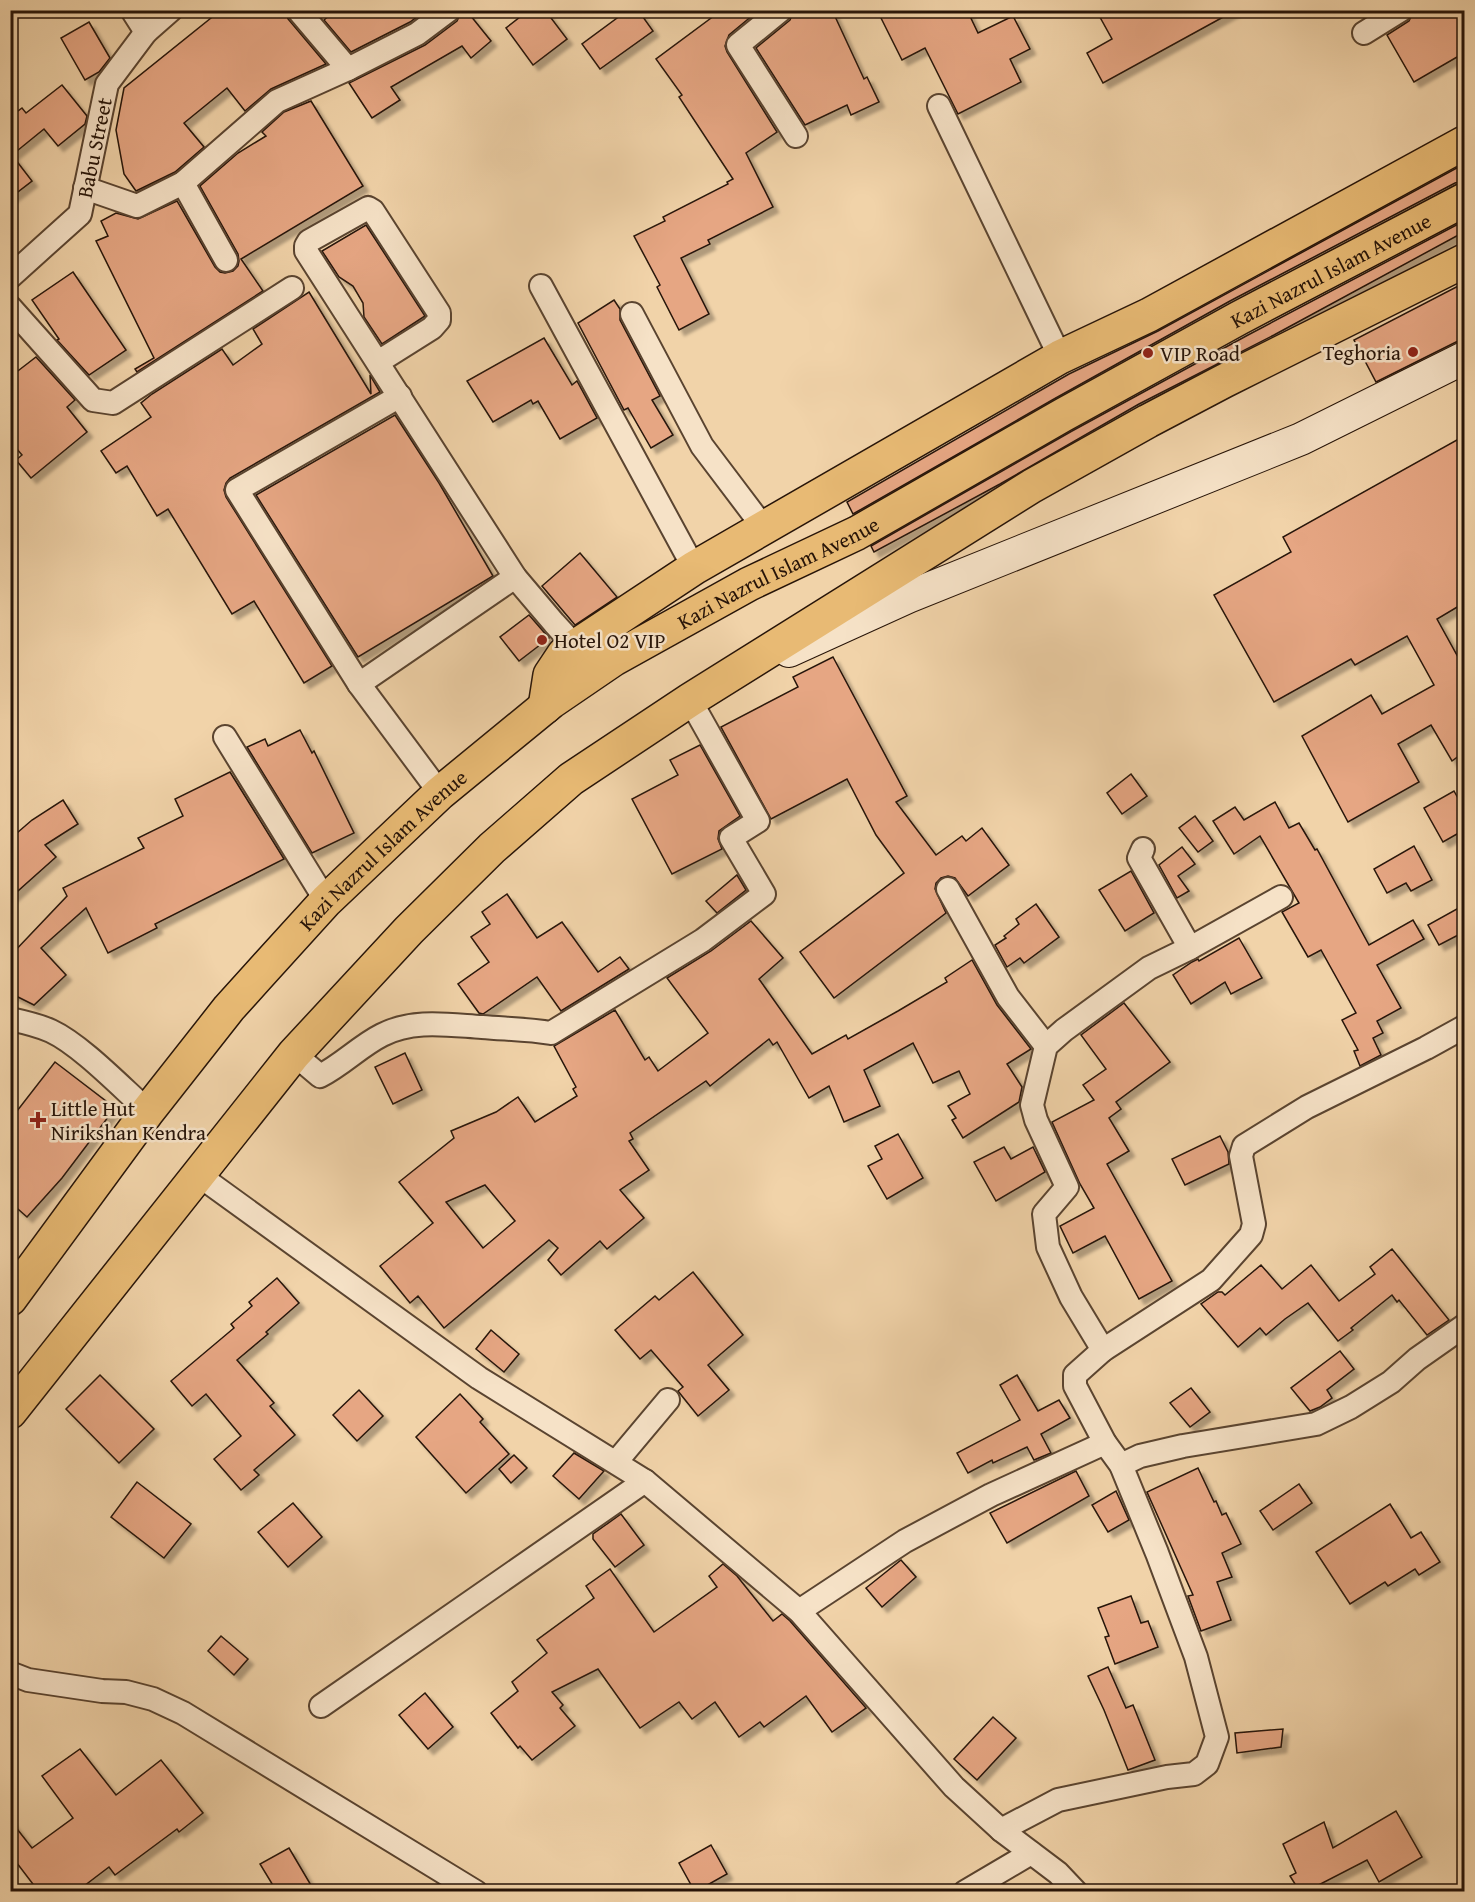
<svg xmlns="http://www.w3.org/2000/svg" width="1475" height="1902" viewBox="0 0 1475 1902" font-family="'Gentium Book Plus',serif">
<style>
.building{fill:#e6a683;stroke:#271408;stroke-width:1.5;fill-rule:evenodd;filter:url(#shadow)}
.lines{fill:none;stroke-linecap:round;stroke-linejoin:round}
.street-casing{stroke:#5a4430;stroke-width:26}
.secondary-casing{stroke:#271408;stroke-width:34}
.primary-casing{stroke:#271408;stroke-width:36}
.street{stroke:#f6e2c7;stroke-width:22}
.secondary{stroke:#f6e2c7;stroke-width:32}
.primary{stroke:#e8ba74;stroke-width:33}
.poi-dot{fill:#8f2418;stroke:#f6e2c7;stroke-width:2}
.labels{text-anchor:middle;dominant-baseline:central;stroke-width:5;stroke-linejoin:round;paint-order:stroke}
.street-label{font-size:21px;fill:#271408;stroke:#f6e2c7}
.poi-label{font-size:21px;fill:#271408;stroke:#f6e2c7;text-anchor:start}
</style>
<defs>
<filter id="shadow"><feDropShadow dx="5.5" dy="5.5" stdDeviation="1.5" flood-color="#0004"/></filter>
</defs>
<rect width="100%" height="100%" fill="#f1d3a9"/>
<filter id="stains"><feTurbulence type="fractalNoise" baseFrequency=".00333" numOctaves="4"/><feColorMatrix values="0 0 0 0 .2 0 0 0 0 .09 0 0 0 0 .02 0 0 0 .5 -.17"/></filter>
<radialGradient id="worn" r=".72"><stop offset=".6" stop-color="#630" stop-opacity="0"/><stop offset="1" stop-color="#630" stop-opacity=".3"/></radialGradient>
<g class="building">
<path d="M 221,10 L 285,10 L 288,19 L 326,64 L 271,89 L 245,111 L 227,88 L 184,123 L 204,147 L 175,172 L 136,191 L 124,174 L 116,130 L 124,88 Z"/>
<path d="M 336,10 L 426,10 L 410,22 L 351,52 L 324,20 Z"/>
<path d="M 462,10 L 466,10 L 491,41 L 471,58 L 462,46 L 391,87 L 400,100 L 372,118 L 349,83 L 425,45 L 457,21 Z"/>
<path d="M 529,10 L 545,10 L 567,39 L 533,65 L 506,28 Z"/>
<path d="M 628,10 L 638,10 L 653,31 L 600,69 L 582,44 Z"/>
<path d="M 722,10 L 759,10 L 729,35 L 725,46 L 727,52 L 777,132 L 746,153 L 773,207 L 708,240 L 710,244 L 681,258 L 709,314 L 679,330 L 657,287 L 660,285 L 634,236 L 665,221 L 663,217 L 728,184 L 727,182 L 733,179 L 679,97 L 682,95 L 656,59 Z"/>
<path d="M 794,10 L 832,10 L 864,79 L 867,77 L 879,102 L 851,115 L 847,105 L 805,125 L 756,48 L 790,20 Z"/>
<path d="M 877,10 L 967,10 L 978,33 L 1013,16 L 1030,49 L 1010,59 L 1021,82 L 958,114 L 925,48 L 902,60 Z"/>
<path d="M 1096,10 L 1236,10 L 1103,83 L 1087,53 L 1112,39 Z"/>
<path d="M 1414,10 L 1464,10 L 1464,53 L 1414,82 L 1387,35 L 1409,21 Z"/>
<path d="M 89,22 L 110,58 L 99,72 L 85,80 L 61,38 Z"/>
<path d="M 62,85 L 87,116 L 85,124 L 58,146 L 44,129 L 12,155 L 32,181 L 10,198 L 10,117 L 22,108 L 26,113 Z"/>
<path d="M 311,101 L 363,186 L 241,259 L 263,291 L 137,372 L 135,369 L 154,358 L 96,241 L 108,236 L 101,221 L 116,213 L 138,219 L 177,201 L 215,267 L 220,272 L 225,273 L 233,271 L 238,266 L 239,261 L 238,254 L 200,186 L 238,153 L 266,136 L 262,132 L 284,112 Z"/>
<path d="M 1464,164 L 1464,181 L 1455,183 L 1230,301 L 1054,399 L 853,514 L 847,502 L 1069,374 L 1158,331 Z"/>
<path d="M 1464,221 L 1464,232 L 1274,335 L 1139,404 L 1000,484 L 874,552 L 871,546 L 1072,431 L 1248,335 Z"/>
<path d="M 366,225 L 425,316 L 382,344 L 364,317 L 363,303 L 353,286 L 339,277 L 322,251 Z"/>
<path d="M 73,272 L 126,350 L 89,375 L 57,340 L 59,339 L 32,300 Z"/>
<path d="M 1464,283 L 1464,340 L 1456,342 L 1376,382 L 1354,340 Z"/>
<path d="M 309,292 L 371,394 L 370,375 L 380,392 L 230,478 L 226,483 L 224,490 L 226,497 L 332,666 L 304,683 L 254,601 L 232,614 L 168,509 L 157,516 L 127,466 L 116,473 L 101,451 L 151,417 L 141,403 L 152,394 L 222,349 L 233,365 L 262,344 L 253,329 Z"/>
<path d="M 614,300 L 620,309 L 620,320 L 660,396 L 652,400 L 673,435 L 651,448 L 628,408 L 624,410 L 578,323 Z"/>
<path d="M 544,338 L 572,385 L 577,381 L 597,418 L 560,439 L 538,401 L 533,404 L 531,400 L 493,422 L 467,381 Z"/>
<path d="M 36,357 L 75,400 L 67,407 L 87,432 L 31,478 L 16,460 L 22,455 L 10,441 L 10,377 Z"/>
<path d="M 395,415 L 439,483 L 493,576 L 358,657 L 256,495 Z"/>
<path d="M 1464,436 L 1464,603 L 1437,619 L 1464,668 L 1464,752 L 1452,761 L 1431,725 L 1398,744 L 1419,782 L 1348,822 L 1302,736 L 1371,695 L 1382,714 L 1434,685 L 1407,636 L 1355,665 L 1351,659 L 1274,702 L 1214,595 L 1291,552 L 1283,537 Z"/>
<path d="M 580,553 L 617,597 L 575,625 L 542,586 Z"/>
<path d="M 529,615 L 549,638 L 519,661 L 500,637 Z"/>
<path d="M 833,657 L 907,796 L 896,802 L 936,855 L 962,836 L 966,841 L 982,828 L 1009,865 L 968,896 L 955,878 L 948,876 L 941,878 L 936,883 L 935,889 L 946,913 L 834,998 L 800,952 L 904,873 L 876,835 L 847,779 L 771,819 L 721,727 L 798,687 L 793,677 Z"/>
<path d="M 300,730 L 312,753 L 314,751 L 354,833 L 312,853 L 247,747 L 265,739 L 268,746 Z"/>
<path d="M 700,745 L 740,816 L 719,831 L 718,839 L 722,849 L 672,874 L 632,799 L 678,775 L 670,760 Z"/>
<path d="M 230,772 L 284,859 L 155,924 L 157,928 L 108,953 L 86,908 L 41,948 L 66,975 L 34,1005 L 10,993 L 10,956 L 67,896 L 63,888 L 144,848 L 138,838 L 183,816 L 175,799 Z"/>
<path d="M 1131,774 L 1147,796 L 1122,814 L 1107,793 Z"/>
<path d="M 1454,791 L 1464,809 L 1464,830 L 1443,842 L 1424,808 Z"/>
<path d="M 63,800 L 78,824 L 45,845 L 56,857 L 10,898 L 10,839 L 32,820 Z"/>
<path d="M 1275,802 L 1289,828 L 1299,823 L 1315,850 L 1317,849 L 1369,945 L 1413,920 L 1424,939 L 1377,965 L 1401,1008 L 1377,1021 L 1383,1033 L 1373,1038 L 1381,1055 L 1360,1066 L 1354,1051 L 1358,1050 L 1342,1020 L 1356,1013 L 1321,950 L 1308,957 L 1282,912 L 1299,903 L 1260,836 L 1234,854 L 1213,821 L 1235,807 L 1244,820 Z"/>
<path d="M 1195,816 L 1213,841 L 1198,852 L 1179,828 Z"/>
<path d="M 1414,846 L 1432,880 L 1411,891 L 1406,883 L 1387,893 L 1374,869 Z"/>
<path d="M 1182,847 L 1195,864 L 1178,876 L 1189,891 L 1177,898 L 1159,865 Z"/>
<path d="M 1131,871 L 1154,913 L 1125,931 L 1099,890 Z"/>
<path d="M 737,875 L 746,890 L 717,913 L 706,901 Z"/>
<path d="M 507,894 L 537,938 L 562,922 L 598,972 L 620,957 L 629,969 L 561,1011 L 537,977 L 483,1014 L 479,1013 L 458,984 L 489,962 L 471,937 L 490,924 L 482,912 Z"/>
<path d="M 1036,904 L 1059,937 L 1024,963 L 1020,958 L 1007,967 L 995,945 L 1006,938 L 1004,936 L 1019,924 L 1016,919 Z"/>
<path d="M 1464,905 L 1464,932 L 1439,945 L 1428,925 Z"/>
<path d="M 751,921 L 783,958 L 759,979 L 812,1054 L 846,1035 L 848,1039 L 898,1011 L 947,982 L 945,978 L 972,960 L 997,1005 L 1031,1049 L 1007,1064 L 1022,1087 L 1019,1102 L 963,1138 L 952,1120 L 956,1118 L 948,1106 L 970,1094 L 959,1071 L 933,1083 L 913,1043 L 864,1070 L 880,1106 L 844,1122 L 829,1086 L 809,1098 L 777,1042 L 773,1045 L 769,1039 L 710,1086 L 706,1081 L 630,1133 L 633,1139 L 629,1141 L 649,1170 L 620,1190 L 644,1218 L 607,1249 L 600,1241 L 561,1275 L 548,1260 L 558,1248 L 549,1240 L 444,1328 L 418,1296 L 410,1303 L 380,1266 L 433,1223 L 399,1182 L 454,1138 L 451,1131 L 496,1112 L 518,1097 L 535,1122 L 577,1096 L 573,1089 L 576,1087 L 554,1046 L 615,1010 L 645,1060 L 649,1057 L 658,1071 L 708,1033 L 667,978 L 711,951 ZM 485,1185 L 515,1221 L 483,1248 L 446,1202 Z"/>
<path d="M 1239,938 L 1262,978 L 1231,994 L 1225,982 L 1191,1004 L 1173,975 L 1192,962 L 1198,959 L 1199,961 Z"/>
<path d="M 1124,1003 L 1170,1062 L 1116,1102 L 1121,1109 L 1109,1118 L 1129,1151 L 1107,1164 L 1172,1281 L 1139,1299 L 1105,1236 L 1073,1253 L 1060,1226 L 1094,1208 L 1080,1184 L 1052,1122 L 1094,1100 L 1083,1085 L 1106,1069 L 1081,1035 Z"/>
<path d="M 405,1053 L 422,1090 L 393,1104 L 375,1067 Z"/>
<path d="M 55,1062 L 115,1108 L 62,1178 L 27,1217 L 10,1202 L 10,1120 Z"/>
<path d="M 898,1134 L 923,1178 L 887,1199 L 868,1166 L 882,1159 L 875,1146 Z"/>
<path d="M 1220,1136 L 1228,1152 L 1229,1164 L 1185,1185 L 1172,1159 Z"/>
<path d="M 1004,1147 L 1011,1159 L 1033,1147 L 1045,1172 L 996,1201 L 974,1162 Z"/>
<path d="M 1392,1249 L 1449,1320 L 1427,1335 L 1399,1300 L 1397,1302 L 1392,1295 L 1351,1328 L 1353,1330 L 1338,1341 L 1308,1303 L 1285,1319 L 1266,1335 L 1260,1328 L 1238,1347 L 1201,1304 L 1218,1292 L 1222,1292 L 1225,1295 L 1261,1265 L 1282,1289 L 1311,1265 L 1339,1301 L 1375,1274 L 1370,1267 Z"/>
<path d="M 693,1272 L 743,1335 L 708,1365 L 729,1390 L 698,1416 L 678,1391 L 683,1387 L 651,1350 L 640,1359 L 615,1330 L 655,1296 L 659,1300 Z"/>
<path d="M 277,1278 L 299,1303 L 266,1332 L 268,1334 L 237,1360 L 274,1403 L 270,1406 L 295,1435 L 254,1470 L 259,1475 L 241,1490 L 214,1459 L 241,1436 L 206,1394 L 192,1406 L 171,1381 L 234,1328 L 231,1324 L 252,1306 L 249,1302 Z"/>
<path d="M 491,1330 L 519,1354 L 504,1372 L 476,1349 Z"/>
<path d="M 1340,1351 L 1354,1369 L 1327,1390 L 1332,1398 L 1320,1407 L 1310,1411 L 1291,1388 Z"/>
<path d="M 100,1375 L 154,1429 L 119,1463 L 66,1409 Z"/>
<path d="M 1017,1375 L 1038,1411 L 1059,1400 L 1070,1418 L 1041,1434 L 1051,1453 L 1034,1460 L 1027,1447 L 993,1463 L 992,1460 L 968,1473 L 957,1453 L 1020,1420 L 1000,1385 Z"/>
<path d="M 1191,1388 L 1210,1412 L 1190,1427 L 1170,1403 Z"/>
<path d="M 359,1390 L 383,1416 L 357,1441 L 333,1415 Z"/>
<path d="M 460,1394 L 483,1419 L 480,1422 L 509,1454 L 466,1493 L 416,1437 Z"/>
<path d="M 574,1453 L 604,1471 L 579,1499 L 553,1476 Z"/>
<path d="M 514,1455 L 527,1468 L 511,1483 L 499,1469 Z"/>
<path d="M 1198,1468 L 1214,1502 L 1216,1501 L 1222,1515 L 1226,1513 L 1241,1544 L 1222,1553 L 1232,1577 L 1217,1582 L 1231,1620 L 1201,1631 L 1188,1596 L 1193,1595 L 1147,1492 Z"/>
<path d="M 1076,1471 L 1089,1496 L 1007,1543 L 990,1513 Z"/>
<path d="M 137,1482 L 191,1524 L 164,1558 L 111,1517 Z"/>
<path d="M 1299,1484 L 1312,1503 L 1273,1530 L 1260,1511 Z"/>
<path d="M 1116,1491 L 1129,1520 L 1108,1532 L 1092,1505 Z"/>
<path d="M 293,1503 L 322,1537 L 288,1567 L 258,1532 Z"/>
<path d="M 1390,1504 L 1411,1538 L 1421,1532 L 1440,1562 L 1419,1575 L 1415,1569 L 1388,1586 L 1385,1582 L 1350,1604 L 1316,1552 Z"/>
<path d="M 621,1514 L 644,1545 L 615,1567 L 593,1539 L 593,1534 Z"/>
<path d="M 901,1560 L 916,1577 L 882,1607 L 866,1588 Z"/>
<path d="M 723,1564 L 737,1576 L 773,1621 L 782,1614 L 790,1621 L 866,1708 L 832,1732 L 806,1696 L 764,1727 L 760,1722 L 739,1737 L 715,1702 L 692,1719 L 679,1702 L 640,1728 L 598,1669 L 552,1692 L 563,1705 L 560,1708 L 575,1726 L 532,1760 L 520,1746 L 518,1748 L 491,1713 L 518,1691 L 512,1682 L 547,1653 L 537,1640 L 594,1598 L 586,1586 L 610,1569 L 654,1632 L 717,1587 L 709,1576 Z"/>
<path d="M 1131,1596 L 1141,1623 L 1148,1621 L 1158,1647 L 1115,1664 L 1105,1637 L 1109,1636 L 1098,1608 Z"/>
<path d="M 221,1636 L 248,1659 L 234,1675 L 208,1651 Z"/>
<path d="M 1108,1667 L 1126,1708 L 1133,1705 L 1155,1760 L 1128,1770 L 1104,1710 L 1088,1676 Z"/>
<path d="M 425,1693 L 453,1727 L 428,1749 L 399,1715 Z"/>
<path d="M 993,1717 L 1016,1738 L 977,1780 L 954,1759 Z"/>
<path d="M 1283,1729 L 1281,1747 L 1237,1753 L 1235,1733 Z"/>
<path d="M 80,1749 L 116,1795 L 161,1760 L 203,1813 L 179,1832 L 177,1829 L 115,1875 L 109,1867 L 76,1892 L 39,1892 L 10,1854 L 10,1820 L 32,1848 L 73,1818 L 42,1776 Z"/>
<path d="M 1396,1811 L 1422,1857 L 1379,1882 L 1367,1860 L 1305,1892 L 1300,1892 L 1290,1876 L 1296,1873 L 1283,1844 L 1324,1822 L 1333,1848 Z"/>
<path d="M 711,1845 L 727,1874 L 695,1892 L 679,1863 Z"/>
<path d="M 289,1848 L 315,1892 L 277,1892 L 260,1864 Z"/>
</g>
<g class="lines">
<defs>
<g id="street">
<path d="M 132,10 L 146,32"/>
<path d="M 298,10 L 348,69 L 417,34 L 449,10"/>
<path d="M 781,10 L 738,45 L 796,136"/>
<path d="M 1364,33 L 1401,10"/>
<path d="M 939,106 L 1060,357"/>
<path d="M 183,183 L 226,260"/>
<path d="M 85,188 L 137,206 L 183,183 L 277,101 L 348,69"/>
<path id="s1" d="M 10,277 L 80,214 L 107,84 L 146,32 L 171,10"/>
<path d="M 541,286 L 694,568"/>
<path d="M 10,307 L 93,400 L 113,403 L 292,288"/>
<path d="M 632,314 L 702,446 L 764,528"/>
<path d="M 378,362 L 432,328 L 439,320 L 439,313 L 373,211 L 368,208 L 309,241 L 306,246 L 306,251 L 515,577 L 554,623 L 575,646"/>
<path d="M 400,396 L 237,490 L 359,684 L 440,793"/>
<path d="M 359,684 L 515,577"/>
<path d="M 225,737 L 326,901"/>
<path d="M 1143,849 L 1139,858 L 1190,948"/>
<path d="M 948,889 L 1008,997 L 1046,1046"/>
<path d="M 10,1019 C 24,1022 38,1025 51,1031 C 81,1045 122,1088 148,1111"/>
<path d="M 294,1054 L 320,1076 C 342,1065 360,1046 382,1035 C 413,1019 448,1025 482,1027 C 505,1029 528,1029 551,1033 L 703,940 L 764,894 L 731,838 L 758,821 L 690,700"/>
<path d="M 197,1174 L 479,1378 L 645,1481 L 799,1611 L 954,1787 L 1001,1830 L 1058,1873 L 1076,1892"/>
<path d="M 1103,1350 L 1071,1297 L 1048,1247 L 1044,1214 L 1067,1187 L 1036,1120 L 1032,1105 L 1046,1046 L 1064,1030 L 1149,968 L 1190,948 L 1281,897"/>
<path d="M 616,1462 L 668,1400"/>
<path d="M 1121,1465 L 1140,1456 L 1183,1446 L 1316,1424 L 1351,1407 L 1391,1382 L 1417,1359 L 1464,1326"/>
<path d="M 799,1611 L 905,1541 L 991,1495 L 1105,1443"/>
<path d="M 10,1673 L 28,1680 L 102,1691 L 126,1692 L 153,1699 L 183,1713 L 476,1892"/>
<path d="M 321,1706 L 645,1481"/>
<path d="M 1001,1830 L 1058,1800 L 1167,1777 L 1194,1774 L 1207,1764 L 1217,1737 L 1196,1657 L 1157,1553 L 1121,1465 L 1105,1443 L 1075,1386 L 1075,1375 L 1103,1350 L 1211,1280 L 1251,1235 L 1254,1224 L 1241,1156 L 1244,1146 L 1307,1107 L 1426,1048 L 1464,1027"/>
<path d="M 965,1892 L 1031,1853"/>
</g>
<path id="secondary" d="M 789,651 L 908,597 L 1301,439 L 1464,358"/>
<g id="primary">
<path d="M 545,707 L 550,675 L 564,654 L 694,568 L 1060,357 L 1149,315 L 1464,143"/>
<path id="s2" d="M 10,1299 L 148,1111 L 229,1008 L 257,977 L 326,901 L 440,793 L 551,702 L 614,659 L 749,584 L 857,533 L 1063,415 L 1239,318 L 1464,200"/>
<path d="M 10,1412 L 294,1054 L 409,930 L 492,848 L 571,779 L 690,700 L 1032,486 L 1148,421 L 1224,381 L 1464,261"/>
</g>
</defs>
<use href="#street" class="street-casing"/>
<use href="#secondary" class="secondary-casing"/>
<use href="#primary" class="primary-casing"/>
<use href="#street" class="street"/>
<use href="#secondary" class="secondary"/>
<use href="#primary" class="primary"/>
</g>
<g class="poi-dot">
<circle cx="1413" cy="352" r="6"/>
<circle cx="1148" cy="353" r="6"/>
<circle cx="542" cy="640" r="6"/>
<path d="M35 1111h6v6h6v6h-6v6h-6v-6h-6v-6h6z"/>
</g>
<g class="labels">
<g class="street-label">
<text stroke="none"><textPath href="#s1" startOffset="162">Babu Street</textPath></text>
<text stroke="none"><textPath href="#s2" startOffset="1701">Kazi Nazrul Islam Avenue</textPath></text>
<text stroke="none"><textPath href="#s2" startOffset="1071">Kazi Nazrul Islam Avenue</textPath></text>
<text stroke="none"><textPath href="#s2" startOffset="585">Kazi Nazrul Islam Avenue</textPath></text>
</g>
<g class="poi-label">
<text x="1401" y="352" text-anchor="end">Teghoria</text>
<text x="1160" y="353">VIP Road</text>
<text x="554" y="640">Hotel O2 VIP</text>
<text x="51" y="1108">Little Hut<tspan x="51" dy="24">Nirikshan Kendra</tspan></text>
</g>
</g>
<rect width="1475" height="1902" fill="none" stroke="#f1d3a9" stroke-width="36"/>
<rect x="12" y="12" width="1451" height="1878" fill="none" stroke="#271408" stroke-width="3"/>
<rect x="18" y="18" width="1439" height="1866" fill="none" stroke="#271408" stroke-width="1.5"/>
<rect width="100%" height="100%" filter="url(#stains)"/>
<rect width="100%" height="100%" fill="url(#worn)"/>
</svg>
